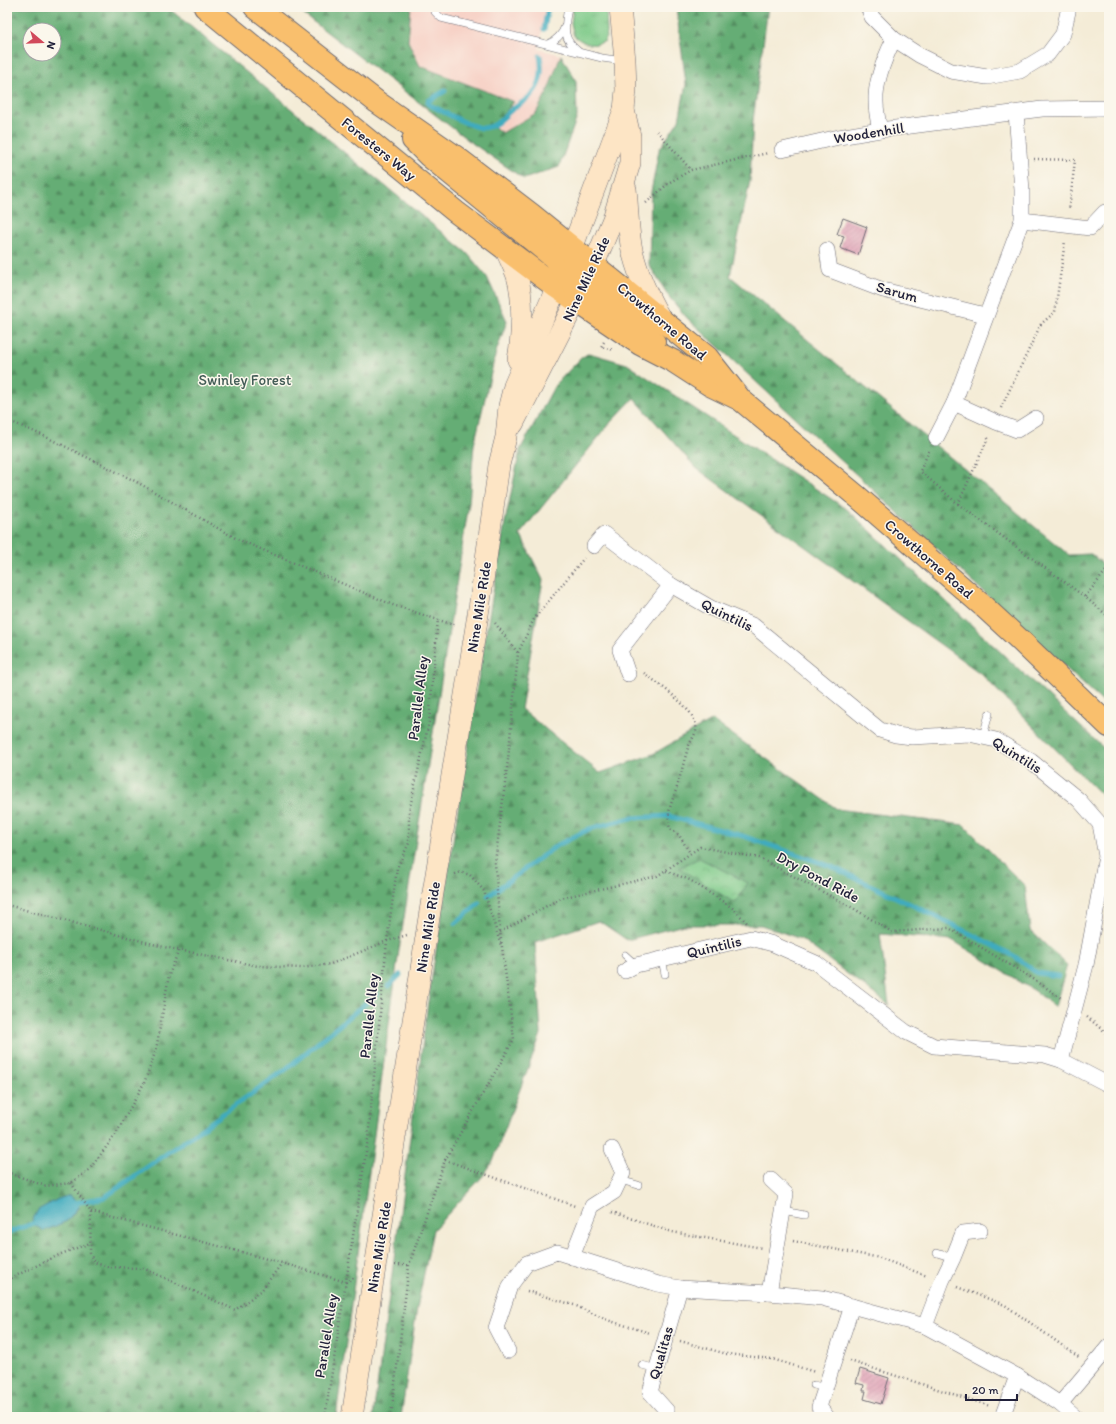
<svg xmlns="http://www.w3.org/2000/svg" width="1116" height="1424" viewBox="0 0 1116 1424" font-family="Itim,sans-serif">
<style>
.built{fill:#f7d1c6}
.grass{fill:url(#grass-tufts);stroke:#4f7661}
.forest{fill:url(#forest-firs);stroke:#446858;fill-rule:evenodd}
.park{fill:url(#park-crowns);stroke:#4f7661}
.water{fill:#3fabbe;stroke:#30667c}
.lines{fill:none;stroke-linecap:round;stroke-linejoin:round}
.stream{stroke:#3fabbe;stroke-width:5}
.building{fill:url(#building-hatch)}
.service-casing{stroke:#6c6972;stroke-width:8}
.minor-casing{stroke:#6c6972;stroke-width:16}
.secondary-casing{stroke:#6c6972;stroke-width:22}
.primary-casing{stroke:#6c6972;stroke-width:24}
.path{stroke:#6c6972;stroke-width:2.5;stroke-dasharray:1 3;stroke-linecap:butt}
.service{stroke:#fff;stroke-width:7}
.minor{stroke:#fff;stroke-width:15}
.secondary{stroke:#fde5c5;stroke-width:21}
.primary{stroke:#f9bf6d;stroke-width:22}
.labels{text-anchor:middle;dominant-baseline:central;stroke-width:3;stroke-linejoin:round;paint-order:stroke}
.street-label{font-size:15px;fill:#22223b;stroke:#fbf7ec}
.park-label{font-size:15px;fill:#425c56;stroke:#fbf7ec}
</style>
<defs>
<pattern id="grass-tufts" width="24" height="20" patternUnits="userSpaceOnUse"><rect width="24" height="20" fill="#7cc987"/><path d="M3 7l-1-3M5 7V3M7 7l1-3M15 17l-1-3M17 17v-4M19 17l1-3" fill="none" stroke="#6bac75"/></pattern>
<pattern id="forest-firs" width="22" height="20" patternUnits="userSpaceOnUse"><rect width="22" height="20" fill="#65ad74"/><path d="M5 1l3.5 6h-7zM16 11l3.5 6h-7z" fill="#538c60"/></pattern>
<pattern id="park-crowns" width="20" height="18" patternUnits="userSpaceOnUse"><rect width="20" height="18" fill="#7cc987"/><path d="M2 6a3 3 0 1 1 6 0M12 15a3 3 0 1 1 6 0" fill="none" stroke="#6bac75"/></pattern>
<pattern id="building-hatch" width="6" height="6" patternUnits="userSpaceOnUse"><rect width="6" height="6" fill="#dc94ae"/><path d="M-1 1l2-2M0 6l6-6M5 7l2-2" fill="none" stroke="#b2788f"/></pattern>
</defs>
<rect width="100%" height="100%" fill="#fbf7ec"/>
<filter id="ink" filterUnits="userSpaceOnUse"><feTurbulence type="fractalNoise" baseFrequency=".025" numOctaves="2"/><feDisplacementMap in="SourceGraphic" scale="8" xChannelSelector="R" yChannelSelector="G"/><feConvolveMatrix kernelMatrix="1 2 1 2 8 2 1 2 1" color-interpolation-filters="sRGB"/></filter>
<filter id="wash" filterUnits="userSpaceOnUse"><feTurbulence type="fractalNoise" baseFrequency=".012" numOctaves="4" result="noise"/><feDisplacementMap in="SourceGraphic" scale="16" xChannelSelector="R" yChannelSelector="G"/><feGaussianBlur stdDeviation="0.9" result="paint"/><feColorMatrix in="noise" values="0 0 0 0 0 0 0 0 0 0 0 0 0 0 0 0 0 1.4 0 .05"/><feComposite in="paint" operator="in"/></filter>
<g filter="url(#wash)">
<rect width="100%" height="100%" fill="#f4ecd7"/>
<path class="built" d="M 411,7 L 546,7 L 539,49 L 561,55 L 548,90 L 536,113 L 502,133 L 493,126 L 514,102 L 420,66 L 408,41 Z"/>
<path class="grass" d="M 573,7 L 606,7 L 607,33 L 605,41 C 592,48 584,43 574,36 L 571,24 Z"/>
<g class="forest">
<path d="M 7,7 L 167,7 L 467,253 L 487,277 L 507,321 L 496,352 L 474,445 L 469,503 L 399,950 L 336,1417 L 7,1417 ZM 30,30 L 54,30 L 54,54 L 30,54 ZM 70,1195 L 79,1207 L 67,1221 Z"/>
<path d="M 294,7 L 411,7 L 408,41 L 420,66 L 514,102 L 493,126 L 502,133 L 536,113 L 548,90 L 561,55 L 576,81 L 577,117 L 559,167 L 524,179 L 472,143 Z"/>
<path d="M 676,7 L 768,7 L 753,121 L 750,181 L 730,276 L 1069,555 L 1091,554 L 1109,569 L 1109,708 L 687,318 L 670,298 L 649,265 L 651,192 L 659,150 L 679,120 L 686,84 Z"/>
<path d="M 589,353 L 627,364 L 848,510 L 1109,753 L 1109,803 L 980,673 L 696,468 L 634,398 L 611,422 L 520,534 L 543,580 L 521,709 L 600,773 L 653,754 L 712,720 L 837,809 L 964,825 L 1025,886 L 1030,930 L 1067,965 L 1055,1007 L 1035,991 L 952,940 L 880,934 L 889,1005 L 801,939 L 761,925 L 684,925 L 627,940 L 599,921 L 535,942 L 541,1034 L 492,1163 L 483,1176 L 433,1230 L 417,1308 L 401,1417 L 373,1417 L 428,1002 L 479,674 L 505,522 L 520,450 L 555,385 L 581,358 Z"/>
</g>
<path class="park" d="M 699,858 L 748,883 L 735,903 L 679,868 Z"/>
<path class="water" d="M 70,1195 L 79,1206 L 67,1221 L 44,1231 L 36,1226 L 32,1221 L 38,1210 L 58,1199 Z"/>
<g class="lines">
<g class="stream">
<path d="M 544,29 L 548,7"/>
<path d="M 445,91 L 428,101 L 428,104 C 439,109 473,129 483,128 C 495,127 501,120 509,112 C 515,107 522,103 528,98 C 541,87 543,71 540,56"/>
<path d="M 488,896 L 556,846 L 589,829 L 631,818 L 668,816 L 743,836 L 830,866 L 925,911 L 1014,956 L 1037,973 L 1058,976"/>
<path d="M 456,923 L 479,903"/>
<path d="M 389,986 L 400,975"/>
<path d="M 70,1206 L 75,1203 L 105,1197 L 285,1070 L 377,994"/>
<path d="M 7,1233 L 40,1221"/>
</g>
</g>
<g id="blocks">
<g class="building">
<path d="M 843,218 L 867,227 L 858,255 L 840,248 L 844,236 L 837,234 Z"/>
<path d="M 860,1369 L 889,1378 L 881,1404 L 864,1399 L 866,1391 L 863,1391 L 864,1385 L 856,1383 Z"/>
</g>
</g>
</g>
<g filter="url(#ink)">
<use href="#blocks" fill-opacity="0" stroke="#6c6972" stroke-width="1"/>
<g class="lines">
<defs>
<g id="service">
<path d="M 436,7 L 435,12 L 441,18 L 602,58 L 623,61"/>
<path d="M 568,7 C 565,26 561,38 578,51"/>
<path d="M 548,44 C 557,40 562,35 565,26"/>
<path d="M 983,736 L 989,714"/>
<path d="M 625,955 L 636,965"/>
<path d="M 662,959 L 665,974"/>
<path d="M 620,1180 L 638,1185"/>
<path d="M 784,1211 L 804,1215"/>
<path d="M 937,1253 L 953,1258"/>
<path d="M 642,1365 L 657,1369"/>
<path d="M 814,1385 L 825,1388"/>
</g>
<g id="minor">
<path d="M 868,7 L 872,17 L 894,39 L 919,55 L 951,71 L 987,77 L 1020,71 L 1048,54 L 1063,34 L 1069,7"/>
<path d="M 880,130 C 878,121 876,111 876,102 C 875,81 885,57 894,39"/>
<path d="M 782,150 L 839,137 L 880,130 L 1042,109 L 1109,108"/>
<path d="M 1022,220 L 1090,228 L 1105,212"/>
<path d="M 827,250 L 830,270 L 883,290 L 985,315"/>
<path d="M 954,403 L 996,422 L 1017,430 L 1036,418"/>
<path d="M 936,438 L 954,403 L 1022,220 L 1022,190 L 1016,113"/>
<path d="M 594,546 L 604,534 L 671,585 L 711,608 L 754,626 L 880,730 L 896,735 L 912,737 L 969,734 L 996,740 L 1031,761 L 1079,800 L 1100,824 L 1106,856 L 1086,965 L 1061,1060"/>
<path d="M 628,674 L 620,650 L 671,585"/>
<path d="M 625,971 L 636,965 L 751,938 L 773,944 L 816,963 L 906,1032 L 934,1046 L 1045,1055 L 1061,1060 L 1109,1085"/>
<path d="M 572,1257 L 592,1206 L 614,1192 L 623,1173 L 612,1149"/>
<path d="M 769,1293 L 786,1194 L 771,1180"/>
<path d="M 925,1326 L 942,1281 L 953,1258 L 963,1233 L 980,1231"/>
<path d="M 508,1351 L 496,1328 L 510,1286 L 527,1263 L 557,1252 L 658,1284 L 680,1288 L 769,1293 L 822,1298 L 925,1326 L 1017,1376 L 1060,1404 L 1075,1417"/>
<path d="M 1060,1404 L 1109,1346"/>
<path d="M 667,1411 L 650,1392 L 680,1288"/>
<path d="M 827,1417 L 819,1407 L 852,1306"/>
<path d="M 1002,1417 L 1017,1376"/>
</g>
<g id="secondary">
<path d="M 626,189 C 628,208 628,227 631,245 C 636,271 647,295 660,318"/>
<path d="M 506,250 C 509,258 514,267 517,276 C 524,298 522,337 518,360"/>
<path d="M 513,424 L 576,301 L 594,264 L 613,219 L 630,163 L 630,136 L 624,110 L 626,90 L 625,61 L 620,7"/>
<path d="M 352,1417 L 427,930 L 480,602 L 499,465 L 506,437 L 509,406 L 514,386 L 564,270 L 624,110"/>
</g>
<g id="primary">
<path d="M 205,7 L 456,212 L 556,287 L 640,344 L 673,361 L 710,385 L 737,398"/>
<path d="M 255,7 L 377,102 L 456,157 L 532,215 L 707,357 L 741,400 L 859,498 L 982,605 L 1020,640 L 1109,726"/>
<path d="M 413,140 L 429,156 L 553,257 L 573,282 L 577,293 L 576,301"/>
<path d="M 573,263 C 583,287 614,306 633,322 C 641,328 647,335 654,342"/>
</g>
</defs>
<use href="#service" class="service-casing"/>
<use href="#minor" class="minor-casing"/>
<use href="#secondary" class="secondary-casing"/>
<use href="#primary" class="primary-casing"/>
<g class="path">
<path d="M 657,131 L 691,170"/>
<path d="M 1034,159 L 1075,160 L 1069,210"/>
<path d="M 646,203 L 670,182 L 691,170 L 768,153"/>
<path d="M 604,342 L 601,347 L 614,350"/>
<path d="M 1001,408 L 1041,324 L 1055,312 L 1065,241"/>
<path d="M 7,420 L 42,435 L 135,481 L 237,539 L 393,605 L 457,626"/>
<path d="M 929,451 L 920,471 L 958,504 L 1085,597 L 1109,617"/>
<path d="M 958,504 L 989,436"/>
<path d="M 1085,597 L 1109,567"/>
<path d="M 495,623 L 518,653"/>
<path d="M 644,673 C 658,684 700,711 696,731 C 694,737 690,742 688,748 C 684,761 681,774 677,787 C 672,803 666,811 670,829 L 679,835 L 690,853"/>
<path d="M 666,871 L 690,880 L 734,909 L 747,923"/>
<path d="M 455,874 L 461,872 L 470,875 L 484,891 L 501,946"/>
<path d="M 7,905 L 164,947 L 258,966 L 301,968 L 331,964 L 387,941 L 407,935"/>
<path d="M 500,932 L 561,898 L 657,876 L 700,847 L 759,858 L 853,908 L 892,932 L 949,928 L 1035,980 L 1061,998"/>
<path d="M 1087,1017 L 1109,1035"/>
<path d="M 445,1160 L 575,1206"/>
<path d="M 7,1172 L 45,1186 L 71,1183 L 89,1170 L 116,1134 L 144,1083 L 156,1050 L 169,975 L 179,950"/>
<path d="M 71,1183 L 91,1212 L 90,1254 L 94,1262 L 107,1267 L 143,1268 L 235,1310 L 261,1291 L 282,1263"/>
<path d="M 91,1212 L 282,1263 L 346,1282 L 355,1277"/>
<path d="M 612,1212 L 672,1232 L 762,1248"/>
<path d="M 793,1241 L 880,1258 L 927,1276"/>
<path d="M 395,1265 L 409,1265"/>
<path d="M 7,1280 L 61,1254 L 90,1243"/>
<path d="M 957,1287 L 1005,1305 L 1080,1358"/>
<path d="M 527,1291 L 574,1305 L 607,1320 L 650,1333"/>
<path d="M 680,1341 L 727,1354 L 772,1359 L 815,1372"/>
<path d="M 850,1361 L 990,1406"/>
<path d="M 325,1417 L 368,1139 L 387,941 L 397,868 L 409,843 L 409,811 L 429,722 L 438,619"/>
<path d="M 391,1417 L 409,1265 L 445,1160 L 514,1039 L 500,932 L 495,863 L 508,760 L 518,653 L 534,619 L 584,558"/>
</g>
<use href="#service" class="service"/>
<use href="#minor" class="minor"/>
<use href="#secondary" class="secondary"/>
<use href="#primary" class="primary"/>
</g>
</g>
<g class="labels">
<g class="street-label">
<text transform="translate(869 133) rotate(-9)">Woodenhill</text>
<text transform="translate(379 149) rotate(39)">Foresters Way</text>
<text transform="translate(586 279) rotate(-65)">Nine Mile Ride</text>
<text transform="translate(897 292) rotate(16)">Sarum</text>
<text transform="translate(662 321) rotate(40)">Crowthorne Road</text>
<text transform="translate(929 559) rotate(41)">Crowthorne Road</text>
<text transform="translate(479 607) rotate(-81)">Nine Mile Ride</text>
<text transform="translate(727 615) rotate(26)">Quintilis</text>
<text transform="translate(418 698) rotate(-83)">Parallel Alley</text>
<text transform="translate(1017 755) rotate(32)">Quintilis</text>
<text transform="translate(818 877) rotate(28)">Dry Pond Ride</text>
<text transform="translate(428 927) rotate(-81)">Nine Mile Ride</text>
<text transform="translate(714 947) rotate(-13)">Quintilis</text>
<text transform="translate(369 1016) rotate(-84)">Parallel Alley</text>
<text transform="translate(379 1247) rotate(-81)">Nine Mile Ride</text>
<text transform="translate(326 1336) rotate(-81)">Parallel Alley</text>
<text transform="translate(661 1353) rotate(-74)">Qualitas</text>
</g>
<g class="park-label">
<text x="245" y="380">Swinley Forest</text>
</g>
</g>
<rect width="1116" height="1424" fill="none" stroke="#fbf7ec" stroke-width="24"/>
<g transform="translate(42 42) rotate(109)"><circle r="19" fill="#fbf7ec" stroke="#a4a2a5"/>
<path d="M0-3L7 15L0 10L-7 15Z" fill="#d1495b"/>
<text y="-6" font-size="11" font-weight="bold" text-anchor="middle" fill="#22223b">N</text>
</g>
<path d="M966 1394v6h51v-6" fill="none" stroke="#22223b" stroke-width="2"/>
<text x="972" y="1394" font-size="12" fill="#22223b" stroke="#fbf7ec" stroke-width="3" paint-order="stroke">20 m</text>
</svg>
